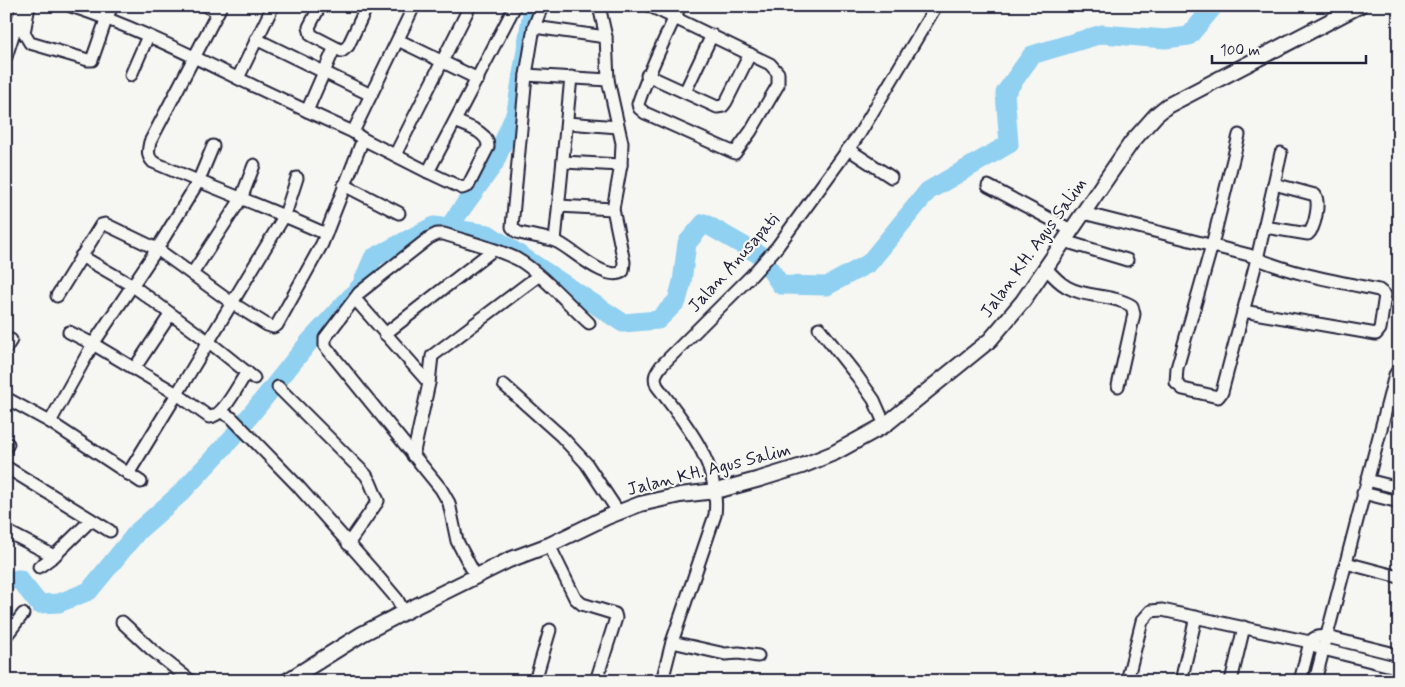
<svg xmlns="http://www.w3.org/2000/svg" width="1405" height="687" viewBox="0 0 1405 687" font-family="Mynerve,sans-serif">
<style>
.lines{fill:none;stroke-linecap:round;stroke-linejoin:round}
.river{stroke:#90d0f1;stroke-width:19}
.minor-casing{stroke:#22223b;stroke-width:15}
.tertiary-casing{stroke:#22223b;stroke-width:18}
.minor{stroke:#f6f6f2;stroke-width:11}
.tertiary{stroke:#f6f6f2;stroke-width:14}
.labels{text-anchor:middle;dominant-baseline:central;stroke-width:4.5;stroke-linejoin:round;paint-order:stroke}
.street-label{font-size:18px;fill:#22223b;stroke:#f6f6f2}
</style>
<rect width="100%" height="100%" fill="#f6f6f2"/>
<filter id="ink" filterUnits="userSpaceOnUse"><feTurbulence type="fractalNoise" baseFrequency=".02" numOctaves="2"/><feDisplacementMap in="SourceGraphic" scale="10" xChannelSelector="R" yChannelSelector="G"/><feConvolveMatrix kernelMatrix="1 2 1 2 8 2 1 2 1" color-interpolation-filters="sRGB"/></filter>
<g filter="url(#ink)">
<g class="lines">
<g class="river">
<path d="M 448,228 L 494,164 L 516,112 L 533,6"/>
<path d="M 6,581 L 19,579 L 39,604 L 59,603 L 89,591 L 138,531 L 181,493 L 232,438 L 310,341 L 361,286 L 373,258 L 434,226 L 488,234 L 623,323 L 658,320 L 677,301 L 682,282 L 687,243 L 704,223 L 760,255 L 781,285 L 827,286 L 869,263 L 928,191 L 1009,144 L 1005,93 L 1032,55 L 1102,34 L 1165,39 L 1189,36 L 1214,6"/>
</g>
<defs>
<g id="minor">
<path d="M 29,6 L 24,33 L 30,43 L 88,60 L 92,60 L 107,17 L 112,6"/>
<path d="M 71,6 C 130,25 184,52 239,79 C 277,97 315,115 353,132 L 363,139 L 428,172 L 462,188 L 468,186 L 488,147 C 489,132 466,126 455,121"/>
<path d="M 206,6 L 218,12"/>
<path d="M 221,6 L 150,142 C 148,151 147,156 153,162 C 210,187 269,208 326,234"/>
<path d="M 320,6 L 309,27 L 311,35 L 342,51 L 348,46 L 367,6"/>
<path d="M 542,6 L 534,27 L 526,75 L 512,227 L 517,232 L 520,233 C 531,236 544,237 555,241 C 571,247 606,284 623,271 L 624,262 L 613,209 L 621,165 L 622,143 L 608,80 L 606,37 L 599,6"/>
<path d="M 650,6 L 770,64 L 778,73 L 778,85 L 751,131 L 735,153 L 645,113 L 639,108 L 638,104 C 649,70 665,39 680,6"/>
<path d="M 534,27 L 606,37"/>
<path d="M 256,39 L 371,95"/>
<path d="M 398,40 L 478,79"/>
<path d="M 6,57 L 22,7"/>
<path d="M 131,75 L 148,36"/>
<path d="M 526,75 L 608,80"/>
<path d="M 647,75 L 717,107 L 723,106 L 726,102 L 750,54"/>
<path d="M 238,78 L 273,6"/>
<path d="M 685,92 L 712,35"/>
<path d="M 307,111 L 334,49"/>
<path d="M 567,123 L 618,127"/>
<path d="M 353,132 L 414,6"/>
<path d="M 1239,135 L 1212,245 L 1177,368 L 1176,383 L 1183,389 L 1218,397 L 1222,392 L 1257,259 L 1281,153"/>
<path d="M 848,149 L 891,177"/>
<path d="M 395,155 L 470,6"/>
<path d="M 563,162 L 621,165"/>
<path d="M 428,172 L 515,6"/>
<path d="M 344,185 L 399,213"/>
<path d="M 988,186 L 1071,230"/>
<path d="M 559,206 L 613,209"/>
<path d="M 1083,213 L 1249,255 C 1290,274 1335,281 1379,290 L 1385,295 L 1380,329 L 1376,334 L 1243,311"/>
<path d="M 1264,227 L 1308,234 C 1315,228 1320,203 1315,195 L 1274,184"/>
<path d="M 555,241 L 571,77"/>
<path d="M 1064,241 L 1127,260"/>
<path d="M 81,256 L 133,286 L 209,342 L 254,378"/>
<path d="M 1046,268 C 1052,275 1058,282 1067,287 C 1086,298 1113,294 1132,306 L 1134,314 L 1118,386"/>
<path d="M 192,274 L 241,199 L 254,165"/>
<path d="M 57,296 L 101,225 L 105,224 L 157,249 L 232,303 L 267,325 L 273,327 L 277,325 L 322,244 L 363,139"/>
<path d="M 355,299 L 429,383"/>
<path d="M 819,328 L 857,376 L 874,400 L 885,425"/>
<path d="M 69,332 L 93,344 L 157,249 L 198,182 L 213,146"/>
<path d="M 385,334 L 493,250"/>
<path d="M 6,348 L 11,340"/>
<path d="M 134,369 L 170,315"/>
<path d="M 247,372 C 239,383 223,418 209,417 L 177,394 L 285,215 L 297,178"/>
<path d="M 504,385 L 561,436 L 586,463 L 619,513"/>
<path d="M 278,387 L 366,475 L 370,482 L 378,501 L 348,544"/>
<path d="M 6,398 L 50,422 L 141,482"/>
<path d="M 221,412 L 232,418 L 297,485 L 374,572 L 397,599 L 404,612"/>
<path d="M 50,422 L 93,344 L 177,394 L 128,474"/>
<path d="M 6,447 L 8,444"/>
<path d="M 413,456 L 429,383 L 432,356 L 538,276"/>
<path d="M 6,467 L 110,531"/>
<path d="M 1367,480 L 1399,488"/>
<path d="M 1363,493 L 1399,502"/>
<path d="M 6,531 L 54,556"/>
<path d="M 549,545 L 575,598 L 582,604 L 615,614 L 616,618 L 596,681"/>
<path d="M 1346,563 L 1399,577"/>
<path d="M 39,567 L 54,556 L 91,520"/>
<path d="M 476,577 L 457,541 L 449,503 L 441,489 L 325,346 L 325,338 L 359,293 L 429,238 L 437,234 L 444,234 C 468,242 495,248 517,259 C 539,271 570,306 589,323"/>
<path d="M 122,622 L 152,650 L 191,681"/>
<path d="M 6,636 L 23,614"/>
<path d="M 672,642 L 725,654 L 739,653 L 758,656"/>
<path d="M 1310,642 C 1315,636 1320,636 1327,637 L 1399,655"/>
<path d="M 1315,647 L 1399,668"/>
<path d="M 535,681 L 550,630"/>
<path d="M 662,681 L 672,642 L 715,515 C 721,464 685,423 657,386 C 653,377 656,373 661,366 L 752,275 L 777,247 L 860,133 L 936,6"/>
<path d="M 1127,681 L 1142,621 L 1151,611 L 1162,610 L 1310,642"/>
<path d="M 1181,681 L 1196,617"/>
<path d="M 1231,681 L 1244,627"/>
<path d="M 1300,681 L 1309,646"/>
<path d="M 1315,681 L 1395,375 L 1399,369"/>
</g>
<path id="tertiary" d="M 287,681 L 362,634 L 416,606 L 509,560 L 549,545 L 607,517 L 640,504 L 680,495 L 716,491 L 760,479 L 802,466 L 834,453 L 885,425 L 990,340 L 1023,301 L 1131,143 L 1156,115 L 1167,106 L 1359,6"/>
</defs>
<use href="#minor" class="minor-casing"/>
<use href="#tertiary" class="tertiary-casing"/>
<use href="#minor" class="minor"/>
<use href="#tertiary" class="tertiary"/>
</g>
</g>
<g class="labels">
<g class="street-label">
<text transform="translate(1034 248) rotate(-54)">Jalan KH. Agus Salim</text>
<text transform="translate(734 263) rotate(-48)">Jalan Anusapati</text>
<text transform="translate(709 470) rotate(-14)">Jalan KH. Agus Salim</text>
</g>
</g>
<rect width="1405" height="687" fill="none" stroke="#f6f6f2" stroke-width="25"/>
<rect x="12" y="12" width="1380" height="662" fill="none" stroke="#22223b" stroke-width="2" filter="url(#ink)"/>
<path d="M1212 55v8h154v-8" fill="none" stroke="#22223b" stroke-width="2.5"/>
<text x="1220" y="55" font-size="15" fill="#22223b" stroke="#f6f6f2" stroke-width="4" paint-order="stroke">100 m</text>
</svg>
